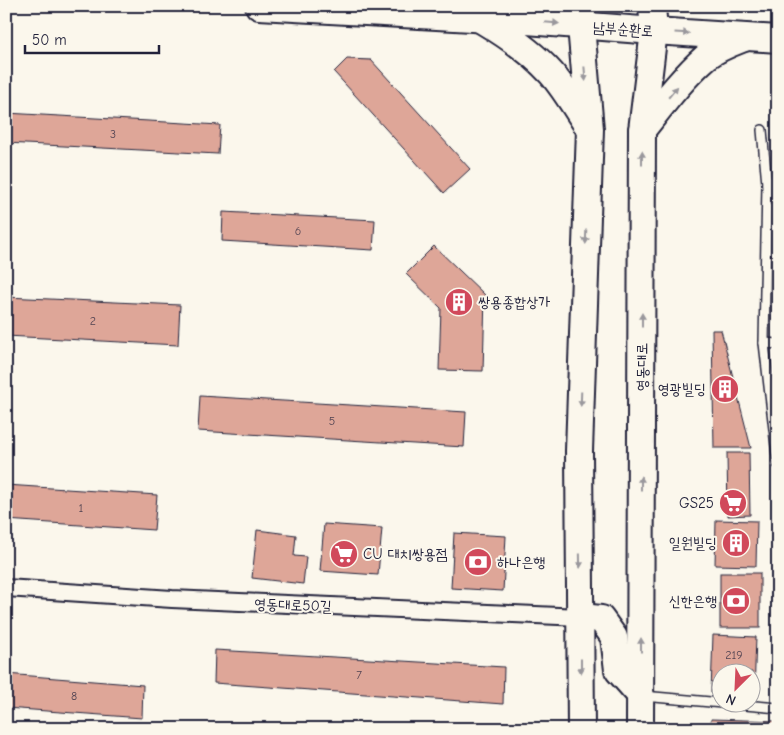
<svg xmlns="http://www.w3.org/2000/svg" width="784" height="735" viewBox="0 0 784 735" font-family="'Comic Neue','Poor Story',sans-serif">
<style>
.building{fill:#dea698;stroke:#22223b}
.lines{fill:none;stroke-linecap:round;stroke-linejoin:round}
.service-casing{stroke:#22223b;stroke-width:12}
.minor-casing{stroke:#22223b;stroke-width:20}
.primary-casing{stroke:#22223b;stroke-width:30}
.service{stroke:#fbf7ec;stroke-width:9}
.minor{stroke:#fbf7ec;stroke-width:16}
.primary{stroke:#fbf7ec;stroke-width:26}
.oneway{fill:#99979c}
.labels{text-anchor:middle;dominant-baseline:central;stroke-width:4;stroke-linejoin:round;paint-order:stroke}
.number-label{font-size:12px;fill:#514352}
.street-label{font-size:15px;fill:#22223b;stroke:#fbf7ec}
.poi-label{font-size:15px;fill:#22223b;stroke:#fbf7ec;text-anchor:end}
</style>
<rect width="100%" height="100%" fill="#fbf7ec"/>
<filter id="ink" filterUnits="userSpaceOnUse"><feTurbulence type="fractalNoise" baseFrequency=".02" numOctaves="2"/><feDisplacementMap in="SourceGraphic" scale="10" xChannelSelector="R" yChannelSelector="G"/><feConvolveMatrix kernelMatrix="1 2 1 2 8 2 1 2 1" color-interpolation-filters="sRGB"/></filter>
<g filter="url(#ink)">
<g class="building">
<path d="M 347,59 L 371,60 L 470,169 L 444,193 L 334,72 Z"/>
<path d="M 6,113 L 220,125 L 218,154 L 6,143 Z"/>
<path d="M 223,212 L 375,220 L 373,250 L 222,241 Z"/>
<path d="M 434,246 L 485,295 L 483,371 L 439,370 L 441,308 L 406,274 Z"/>
<path d="M 770,254 L 778,254 L 778,287 L 768,286 Z"/>
<path d="M 6,297 L 180,305 L 178,345 L 6,336 Z"/>
<path d="M 712,330 L 721,330 L 751,448 L 714,448 Z"/>
<path d="M 200,396 L 466,412 L 464,447 L 198,431 Z"/>
<path d="M 727,453 L 749,453 L 750,515 L 728,516 Z"/>
<path d="M 6,485 L 157,495 L 154,530 L 6,520 Z"/>
<path d="M 716,520 L 757,521 L 756,566 L 715,565 Z"/>
<path d="M 324,524 L 382,528 L 378,575 L 320,571 Z"/>
<path d="M 257,530 L 296,535 L 294,556 L 306,557 L 303,584 L 252,578 Z"/>
<path d="M 454,533 L 506,536 L 503,591 L 451,588 Z"/>
<rect x="720" y="573" width="40" height="55"/>
<path d="M 713,635 L 756,637 L 754,694 L 752,694 L 752,672 L 722,672 L 722,692 L 711,692 Z"/>
<path d="M 215,650 L 504,667 L 503,704 L 214,683 Z"/>
<path d="M 6,674 L 143,685 L 142,718 L 6,708 Z"/>
<path d="M 711,719 L 778,721 L 778,729 L 711,729 Z"/>
</g>
<g class="lines">
<defs>
<g id="service">
<path d="M 762,130 L 767,184 L 764,343 L 778,464"/>
<path d="M 767,184 L 778,180"/>
<path d="M 764,343 L 778,344"/>
<path d="M 643,696 L 778,708"/>
</g>
<path id="minor" d="M 6,588 L 172,599 L 581,617"/>
<g id="primary">
<path d="M 259,6 L 527,21 L 654,31 L 778,39"/>
<path d="M 482,20 C 507,35 531,51 551,73 C 565,89 577,110 589,128"/>
<path d="M 642,130 C 662,105 682,78 706,57 C 717,48 731,43 744,38"/>
<path d="M 581,617 L 601,619 L 614,637 L 618,670 L 641,696"/>
<path d="M 581,729 L 579,451 L 590,129 L 581,26 L 582,6"/>
<path d="M 640,729 L 642,130 L 654,31 L 652,6"/>
</g>
</defs>
<use href="#service" class="service-casing"/>
<use href="#minor" class="minor-casing"/>
<use href="#primary" class="primary-casing"/>
<use href="#service" class="service"/>
<use href="#minor" class="minor"/>
<use href="#primary" class="primary"/>
</g>
<defs><path id="oneway-solid" d="M-6-.8H1V-3.2L6.5 0L1 3.2V.8H-6Z" transform="scale(1.25)"/></defs>
<g class="oneway">
<use href="#oneway-solid" transform="translate(552 23) rotate(5)"/>
<use href="#oneway-solid" transform="translate(682 33) rotate(3)"/>
<use href="#oneway-solid" transform="translate(585 74) rotate(85)"/>
<use href="#oneway-solid" transform="translate(673 92) rotate(-50)"/>
<use href="#oneway-solid" transform="translate(642 158) rotate(-90)"/>
<use href="#oneway-solid" transform="translate(586 237) rotate(92)"/>
<use href="#oneway-solid" transform="translate(642 320) rotate(-90)"/>
<use href="#oneway-solid" transform="translate(581 399) rotate(92)"/>
<use href="#oneway-solid" transform="translate(641 483) rotate(-90)"/>
<use href="#oneway-solid" transform="translate(580 561) rotate(89)"/>
<use href="#oneway-solid" transform="translate(641 645) rotate(-90)"/>
<use href="#oneway-solid" transform="translate(581 666) rotate(90)"/>
</g>
</g>
<defs>
<symbol id="building-disc" viewBox="-11 -11 22 22"><circle r="9.5" fill="#d1495b" stroke="#fbf7ec"/><path d="M-4-6H4V6H1V3H-1V6H-4ZM-2.5-4.3h1.7v1.8h-1.7ZM.8-4.3h1.7v1.8H.8ZM-2.5-1h1.7V.8h-1.7ZM.8-1h1.7V.8H.8Z" fill="#fff"/></symbol>
<symbol id="supermarket-disc" viewBox="-11 -11 22 22"><circle r="9.5" fill="#d1495b" stroke="#fbf7ec"/><path d="M-6-5.5h2.5l.6 2H6L4.5 2H-2.5L-4.4-4H-6ZM-1.5 3.2a1.3 1.3 0 1 0 .1 0ZM3 3.2a1.3 1.3 0 1 0 .1 0Z" fill="#fff"/></symbol>
<symbol id="bank-disc" viewBox="-11 -11 22 22"><circle r="9.5" fill="#d1495b" stroke="#fbf7ec"/><path d="M-6-4H6V4H-6ZM0-2.3a2.3 2.3 0 1 0 0 4.6a2.3 2.3 0 1 0 0-4.6Z" fill="#fff"/></symbol>
</defs>
<g fill-rule="evenodd">
<use href="#building-disc" x="443" y="286" width="32" height="32"/>
<use href="#building-disc" x="709" y="373" width="32" height="32"/>
<use href="#supermarket-disc" x="717" y="487" width="32" height="32"/>
<use href="#building-disc" x="720" y="527" width="32" height="32"/>
<use href="#supermarket-disc" x="328" y="538" width="32" height="32"/>
<use href="#bank-disc" x="462" y="546" width="32" height="32"/>
<use href="#bank-disc" x="720" y="585" width="32" height="32"/>
</g>
<g class="labels">
<g class="number-label">
<text x="113" y="134">3</text>
<text x="298" y="231">6</text>
<text x="93" y="321">2</text>
<text x="332" y="421">5</text>
<text x="81" y="508">1</text>
<text x="734" y="655">219</text>
<text x="359" y="675">7</text>
<text x="74" y="696">8</text>
</g>
<g class="street-label">
<text transform="translate(623 29) rotate(4)">남부순환로</text>
<text transform="translate(642 367) rotate(-90)">영동대로</text>
<text transform="translate(293 605) rotate(2)">영동대로50길</text>
</g>
<g class="poi-label">
<text x="478" y="302" text-anchor="start">쌍용종합상가</text>
<text x="706" y="389">영광빌딩</text>
<text x="714" y="503">GS25</text>
<text x="717" y="543">일원빌딩</text>
<text x="363" y="554" text-anchor="start">CU 대치쌍용점</text>
<text x="497" y="562" text-anchor="start">하나은행</text>
<text x="717" y="601">신한은행</text>
</g>
</g>
<rect width="784" height="735" fill="none" stroke="#fbf7ec" stroke-width="25"/>
<rect x="12" y="12" width="759" height="710" fill="none" stroke="#22223b" stroke-width="2" filter="url(#ink)"/>
<g transform="translate(736 688) rotate(204)"><circle r="24" fill="#fbf7ec" stroke="#a4a2a5"/>
<path d="M0-4L9 19L0 12L-9 19Z" fill="#d1495b"/>
<text y="-8" font-size="14" font-weight="bold" text-anchor="middle" fill="#22223b">N</text>
</g>
<path d="M25 45v8h134v-8" fill="none" stroke="#22223b" stroke-width="2.5"/>
<text x="32" y="45" font-size="15" fill="#22223b" stroke="#fbf7ec" stroke-width="4" paint-order="stroke">50 m</text>
</svg>
